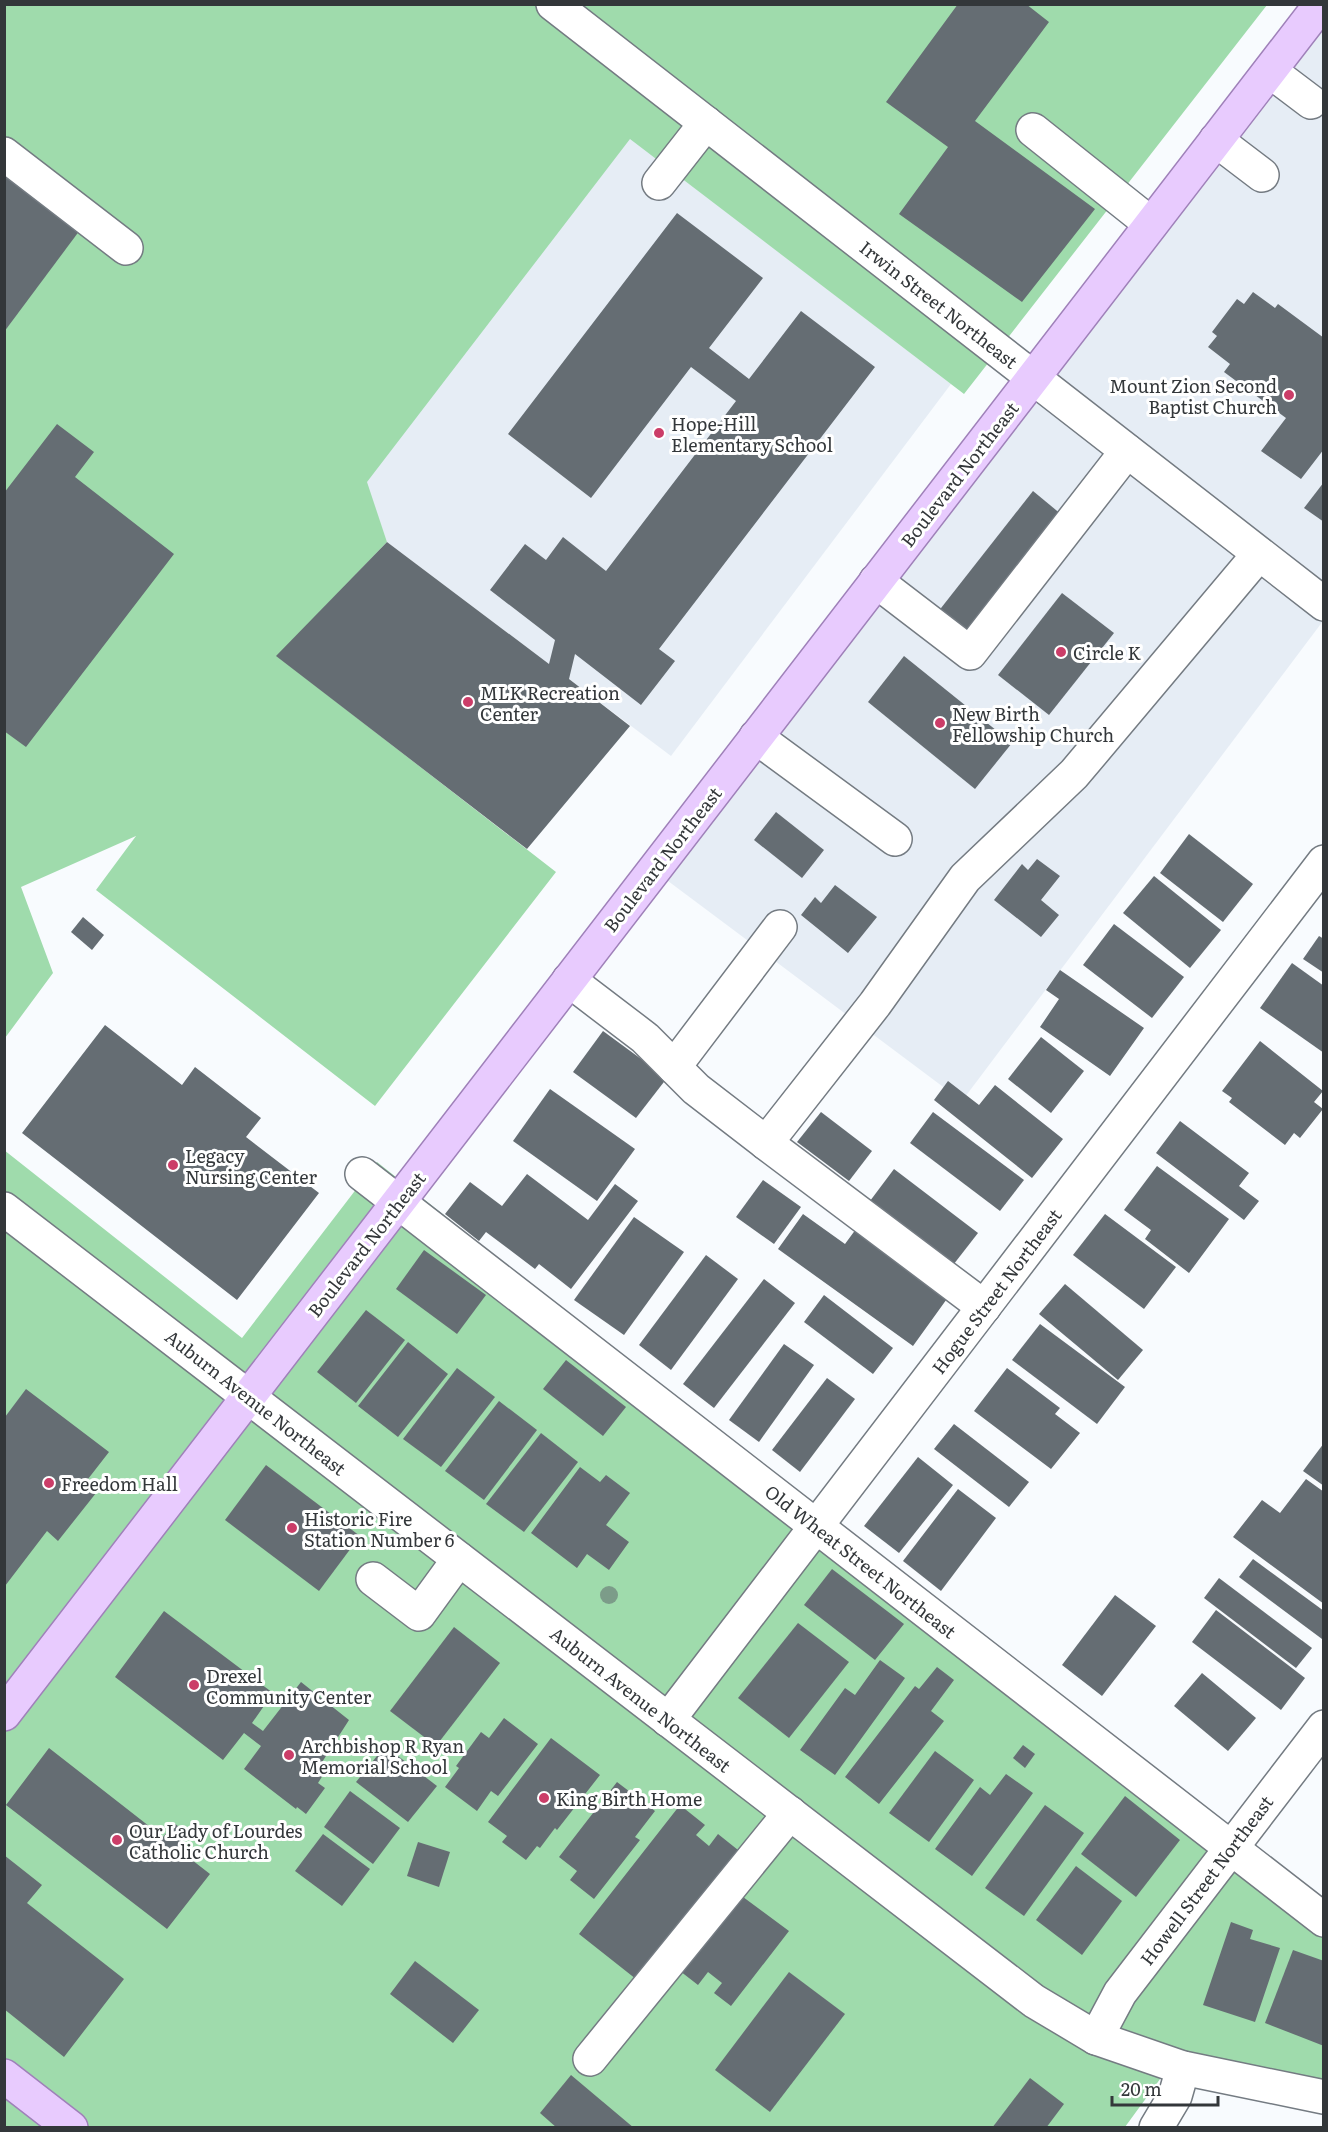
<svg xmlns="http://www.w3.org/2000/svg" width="1328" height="2132" viewBox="0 0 1328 2132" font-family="Literata,serif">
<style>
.built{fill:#e6edf5}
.green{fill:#9fdbac}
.building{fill:#656d73}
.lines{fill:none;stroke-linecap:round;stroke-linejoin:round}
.minor-casing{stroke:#747b82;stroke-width:36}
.major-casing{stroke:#9f81b9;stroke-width:36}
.minor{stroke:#fff;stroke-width:33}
.major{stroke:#e8cbfe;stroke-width:33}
.tree{fill:#7c9c89}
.poi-dot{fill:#cb3d68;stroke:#fff;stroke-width:2}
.labels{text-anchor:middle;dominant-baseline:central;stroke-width:6;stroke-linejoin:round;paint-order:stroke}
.street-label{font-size:18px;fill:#33373a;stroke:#fff}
.poi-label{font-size:18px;fill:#33373a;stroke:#fff;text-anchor:start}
</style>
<rect width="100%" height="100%" fill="#f8fbfe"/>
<g class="built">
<path d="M 1323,5 L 1323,621 L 962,1101 L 656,872 Z"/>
<path d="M 630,138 L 951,384 L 671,756 L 387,542 L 366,482 Z"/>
</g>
<g class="green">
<path d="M 5,5 L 1267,5 L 964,394 L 630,139 L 367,482 L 387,542 L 277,656 L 556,872 L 375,1106 L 96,890 L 136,836 L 21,887 L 53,973 L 5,1038 Z"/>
<path d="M 4,1150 L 242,1338 L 377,1162 L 1323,1913 L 1323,2090 L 1174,2060 L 1125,2127 L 5,2127 Z"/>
</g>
<g class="building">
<path d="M 958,4 L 1026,4 L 1049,22 L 975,121 L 1095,209 L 1022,302 L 899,214 L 948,147 L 886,102 Z"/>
<path d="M 4,174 L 80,230 L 4,332 Z"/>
<path d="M 677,213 L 763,278 L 709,348 L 749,379 L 801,311 L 875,367 L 659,649 L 675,661 L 641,705 L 575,654 L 569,679 L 630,726 L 527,849 L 276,656 L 387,542 L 549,664 L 555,640 L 490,590 L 525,544 L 546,560 L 563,537 L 606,571 L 736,401 L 691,367 L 591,498 L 508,434 Z"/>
<path d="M 1253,292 L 1275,308 L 1278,304 L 1324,338 L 1324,449 L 1301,479 L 1261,451 L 1286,418 L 1224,372 L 1230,364 L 1208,347 L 1217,336 L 1212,332 L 1237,299 L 1244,304 Z"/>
<path d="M 57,424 L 94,452 L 75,477 L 174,554 L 26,747 L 4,731 L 4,493 Z"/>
<path d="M 1324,482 L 1324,522 L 1304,508 Z"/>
<path d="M 1033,491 L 1062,515 L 963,640 L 934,617 Z"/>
<path d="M 1062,593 L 1114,633 L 1049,715 L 998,675 Z"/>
<path d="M 904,656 L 1012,743 L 975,789 L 868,702 Z"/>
<path d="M 776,812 L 824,850 L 802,878 L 754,840 Z"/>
<path d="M 1189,834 L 1253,884 L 1223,922 L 1160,873 Z"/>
<path d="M 1037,859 L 1060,876 L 1041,900 L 1059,915 L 1041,937 L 994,900 L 1022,864 L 1028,870 Z"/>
<path d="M 1154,876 L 1221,930 L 1190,968 L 1123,913 Z"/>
<path d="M 835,885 L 877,917 L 848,953 L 801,915 L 815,897 L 821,903 Z"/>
<path d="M 83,917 L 104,935 L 92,950 L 71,932 Z"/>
<path d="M 1114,924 L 1184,977 L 1152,1018 L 1083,965 Z"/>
<path d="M 1319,936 L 1324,939 L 1324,973 L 1303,959 Z"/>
<path d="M 1292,963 L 1324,986 L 1324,1053 L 1260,1008 Z"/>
<path d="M 1060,970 L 1144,1028 L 1110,1076 L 1040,1027 L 1059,999 L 1046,990 Z"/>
<path d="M 105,1025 L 182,1085 L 195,1067 L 261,1118 L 246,1137 L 319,1193 L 237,1300 L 22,1133 Z"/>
<path d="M 603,1031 L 667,1078 L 636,1118 L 573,1072 Z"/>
<path d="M 1041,1037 L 1084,1071 L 1051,1113 L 1008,1079 Z"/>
<path d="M 1260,1041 L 1323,1091 L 1314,1102 L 1323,1109 L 1300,1138 L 1294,1133 L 1285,1145 L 1229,1102 L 1232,1098 L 1222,1091 Z"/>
<path d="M 948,1081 L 979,1105 L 995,1085 L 1063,1139 L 1032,1178 L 934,1100 Z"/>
<path d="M 550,1089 L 635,1149 L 597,1201 L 513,1141 Z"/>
<path d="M 821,1112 L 872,1151 L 849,1181 L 797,1142 Z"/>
<path d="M 933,1112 L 1024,1180 L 1000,1211 L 910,1143 Z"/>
<path d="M 1180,1121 L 1249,1173 L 1239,1186 L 1259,1201 L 1244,1220 L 1156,1153 Z"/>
<path d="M 1157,1166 L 1229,1219 L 1189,1273 L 1145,1239 L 1151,1230 L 1124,1210 Z"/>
<path d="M 894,1169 L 978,1233 L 950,1269 L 867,1205 Z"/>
<path d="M 527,1174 L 588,1220 L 615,1184 L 638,1201 L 571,1289 L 539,1264 L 535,1269 L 486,1232 L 479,1241 L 445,1214 L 470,1182 L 502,1206 Z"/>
<path d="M 763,1180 L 801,1207 L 774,1244 L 736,1217 Z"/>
<path d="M 803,1214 L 845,1244 L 856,1229 L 949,1296 L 913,1346 L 778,1249 Z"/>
<path d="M 1105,1214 L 1176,1267 L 1144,1309 L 1073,1255 Z"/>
<path d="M 634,1217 L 684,1252 L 624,1335 L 574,1300 Z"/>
<path d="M 424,1250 L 486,1295 L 457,1334 L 396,1289 Z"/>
<path d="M 706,1255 L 738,1279 L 671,1370 L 639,1345 Z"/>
<path d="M 764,1279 L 795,1303 L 714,1408 L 683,1384 Z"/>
<path d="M 1065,1284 L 1143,1350 L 1118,1380 L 1039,1314 Z"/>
<path d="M 824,1295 L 893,1348 L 873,1374 L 804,1322 Z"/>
<path d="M 366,1310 L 405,1340 L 356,1403 L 317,1372 Z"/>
<path d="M 1040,1324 L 1125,1387 L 1097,1424 L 1012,1360 Z"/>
<path d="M 408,1342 L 448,1374 L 398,1437 L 358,1406 Z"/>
<path d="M 784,1344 L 814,1365 L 759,1442 L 729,1420 Z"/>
<path d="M 566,1360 L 626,1407 L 603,1436 L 543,1389 Z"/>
<path d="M 457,1368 L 495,1397 L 441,1467 L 403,1439 Z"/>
<path d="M 1007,1368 L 1060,1408 L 1055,1414 L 1080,1433 L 1051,1469 L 974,1411 Z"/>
<path d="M 827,1378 L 855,1399 L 800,1472 L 772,1450 Z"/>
<path d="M 26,1389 L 109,1452 L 88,1479 L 100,1488 L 58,1541 L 47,1531 L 5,1586 L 5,1417 Z"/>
<path d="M 499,1401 L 537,1430 L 484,1500 L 445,1471 Z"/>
<path d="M 954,1424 L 1029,1482 L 1009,1507 L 934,1449 Z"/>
<path d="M 541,1433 L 578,1462 L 524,1532 L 486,1504 Z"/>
<path d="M 1324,1443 L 1324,1486 L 1303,1471 Z"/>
<path d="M 918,1457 L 953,1485 L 899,1553 L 864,1526 Z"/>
<path d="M 266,1465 L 360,1536 L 319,1591 L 225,1520 Z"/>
<path d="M 580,1467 L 600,1482 L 606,1475 L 630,1493 L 606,1525 L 629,1542 L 609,1570 L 587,1554 L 577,1568 L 531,1533 Z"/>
<path d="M 1306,1479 L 1324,1492 L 1324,1604 L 1233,1537 L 1262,1500 L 1280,1513 Z"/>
<path d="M 958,1489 L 996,1518 L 941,1591 L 903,1561 Z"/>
<path d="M 1253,1559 L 1324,1611 L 1322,1639 L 1239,1577 Z"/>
<path d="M 832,1569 L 904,1624 L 875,1660 L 804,1605 Z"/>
<path d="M 1219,1578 L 1312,1648 L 1296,1668 L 1204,1598 Z"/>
<path d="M 1115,1595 L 1156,1626 L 1102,1696 L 1062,1665 Z"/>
<path d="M 1216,1610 L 1305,1678 L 1281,1710 L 1192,1642 Z"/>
<path d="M 164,1611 L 273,1693 L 252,1723 L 263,1731 L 301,1682 L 349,1720 L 317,1770 L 323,1775 L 318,1783 L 325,1788 L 306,1814 L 297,1807 L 296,1809 L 244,1769 L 261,1746 L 244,1733 L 223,1760 L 115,1677 Z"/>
<path d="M 798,1623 L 849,1662 L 789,1738 L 738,1698 Z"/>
<path d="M 454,1627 L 500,1663 L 436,1746 L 390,1711 Z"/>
<path d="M 880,1660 L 905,1678 L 835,1775 L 800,1750 L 845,1688 L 855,1695 Z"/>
<path d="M 937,1667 L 954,1680 L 931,1711 L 944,1721 L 879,1804 L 845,1777 L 915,1686 L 919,1689 Z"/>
<path d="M 1202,1673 L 1256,1718 L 1228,1751 L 1174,1706 Z"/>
<path d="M 504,1718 L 538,1744 L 498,1796 L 491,1791 L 477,1811 L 445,1787 L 459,1768 L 456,1766 L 481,1732 L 489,1738 Z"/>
<path d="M 551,1738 L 600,1775 L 557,1830 L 555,1828 L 540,1848 L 537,1846 L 526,1860 L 502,1842 L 507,1836 L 488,1822 Z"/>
<path d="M 1023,1745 L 1035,1754 L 1025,1768 L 1013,1758 Z"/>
<path d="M 385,1746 L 437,1786 L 408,1822 L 356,1782 Z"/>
<path d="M 49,1748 L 163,1837 L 174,1823 L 187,1833 L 180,1843 L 196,1855 L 192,1860 L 210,1874 L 167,1929 L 6,1805 Z"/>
<path d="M 935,1751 L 974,1780 L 929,1842 L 889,1813 Z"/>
<path d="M 1006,1774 L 1033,1793 L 972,1876 L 935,1849 L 980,1787 L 990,1795 Z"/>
<path d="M 617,1782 L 655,1811 L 635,1837 L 640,1840 L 594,1899 L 570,1880 L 577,1871 L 559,1857 Z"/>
<path d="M 350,1791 L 400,1828 L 373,1864 L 324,1827 Z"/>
<path d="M 1125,1796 L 1180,1840 L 1136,1897 L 1081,1854 Z"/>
<path d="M 680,1805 L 705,1825 L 696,1835 L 709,1846 L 718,1834 L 743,1854 L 641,1983 L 579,1934 Z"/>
<path d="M 1045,1805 L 1084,1833 L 1024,1916 L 985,1888 Z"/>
<path d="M 323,1834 L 370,1869 L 342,1906 L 295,1871 Z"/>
<path d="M 418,1842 L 450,1852 L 439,1887 L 407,1876 Z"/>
<path d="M 4,1855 L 42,1885 L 27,1903 L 124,1979 L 64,2057 L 4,2009 Z"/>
<path d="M 1076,1866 L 1122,1901 L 1082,1955 L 1036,1920 Z"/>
<path d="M 739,1894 L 789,1931 L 731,2006 L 714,1993 L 722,1983 L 708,1972 L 698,1985 L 680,1971 Z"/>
<path d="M 1231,1922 L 1253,1930 L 1250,1939 L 1280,1948 L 1255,2022 L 1203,2005 Z"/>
<path d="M 1293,1950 L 1324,1961 L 1324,2046 L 1265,2023 Z"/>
<path d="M 415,1961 L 479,2010 L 453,2043 L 390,1994 Z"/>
<path d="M 789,1972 L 845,2014 L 770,2112 L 715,2070 Z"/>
<path d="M 571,2075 L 634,2128 L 557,2128 L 540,2113 Z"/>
<path d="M 1030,2078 L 1064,2104 L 1046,2128 L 992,2128 Z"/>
</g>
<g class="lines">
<defs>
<g id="minor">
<path d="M 553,4 L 1324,604"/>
<path d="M 1270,71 L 1311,102"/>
<path d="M 1033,130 L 1151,224"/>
<path d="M 1216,140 L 1262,175"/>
<path d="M 4,154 L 126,248"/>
<path d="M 659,183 L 706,123"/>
<path d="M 876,581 L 970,653 L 1127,451"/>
<path d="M 756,737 L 895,839"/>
<path d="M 569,980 L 645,1038 L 696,1089 L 766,1143"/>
<path d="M 674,1067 L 780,927"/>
<path d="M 362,1174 L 1324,1920"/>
<path d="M 4,1209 L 1034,2001 L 1096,2038 L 1183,2068 L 1324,2097"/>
<path d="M 984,1307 L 766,1143 L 875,1004 L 965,878 L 1074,774 L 1259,554"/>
<path d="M 373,1579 L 419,1614 L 459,1559"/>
<path d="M 668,1720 L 1324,862"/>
<path d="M 1096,2038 L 1120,1993 L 1324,1727"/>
<path d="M 590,2059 L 790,1813"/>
<path d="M 1156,2128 L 1175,2096 L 1183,2068"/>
</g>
<g id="major">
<path d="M 4,1714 L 1321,4"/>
<path d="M 4,2076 L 71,2128"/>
</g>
</defs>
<use href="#minor" class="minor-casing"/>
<use href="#major" class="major-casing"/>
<use href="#minor" class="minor"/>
<use href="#major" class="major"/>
</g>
<circle class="tree" cx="609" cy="1595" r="9"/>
<g class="poi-dot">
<circle cx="1289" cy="395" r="6"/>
<circle cx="659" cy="433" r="6"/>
<circle cx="1061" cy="652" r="6"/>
<circle cx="468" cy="702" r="6"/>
<circle cx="940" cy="723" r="6"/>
<circle cx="173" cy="1165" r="6"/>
<circle cx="49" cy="1483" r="6"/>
<circle cx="292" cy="1528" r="6"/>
<circle cx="194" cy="1685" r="6"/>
<circle cx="289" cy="1755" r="6"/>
<circle cx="544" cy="1798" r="6"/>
<circle cx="117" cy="1840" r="6"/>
</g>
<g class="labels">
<g class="street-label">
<text transform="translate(939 304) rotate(38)">Irwin Street Northeast</text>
<text transform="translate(959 474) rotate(-52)">Boulevard Northeast</text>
<text transform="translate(662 859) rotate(-52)">Boulevard Northeast</text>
<text transform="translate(366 1244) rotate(-52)">Boulevard Northeast</text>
<text transform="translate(996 1291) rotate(-53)">Hogue Street Northeast</text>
<text transform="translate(256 1402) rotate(38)">Auburn Avenue Northeast</text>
<text transform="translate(861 1561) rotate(38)">Old Wheat Street Northeast</text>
<text transform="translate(641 1699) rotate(38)">Auburn Avenue Northeast</text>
<text transform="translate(1206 1880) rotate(-53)">Howell Street Northeast</text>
</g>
<g class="poi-label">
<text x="1277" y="385" text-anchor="end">Mount Zion Second<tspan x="1277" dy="21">Baptist Church</tspan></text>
<text x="671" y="423">Hope-Hill<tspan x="671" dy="21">Elementary School</tspan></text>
<text x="1073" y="652">Circle K</text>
<text x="480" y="692">MLK Recreation<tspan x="480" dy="21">Center</tspan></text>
<text x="952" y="713">New Birth<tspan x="952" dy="21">Fellowship Church</tspan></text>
<text x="185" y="1155">Legacy<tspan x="185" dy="21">Nursing Center</tspan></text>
<text x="61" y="1483">Freedom Hall</text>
<text x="304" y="1518">Historic Fire<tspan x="304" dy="21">Station Number 6</tspan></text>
<text x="206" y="1675">Drexel<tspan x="206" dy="21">Community Center</tspan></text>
<text x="301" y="1745">Archbishop R Ryan<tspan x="301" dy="21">Memorial School</tspan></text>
<text x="556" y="1798">King Birth Home</text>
<text x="129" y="1830">Our Lady of Lourdes<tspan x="129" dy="21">Catholic Church</tspan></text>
</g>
</g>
<rect width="1328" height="2132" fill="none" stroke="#33373a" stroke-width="12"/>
<path d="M1112 2096v9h106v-9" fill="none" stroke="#33373a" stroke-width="3"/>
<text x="1121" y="2096" font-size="18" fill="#33373a" stroke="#ffffff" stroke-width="4.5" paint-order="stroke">20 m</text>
</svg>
